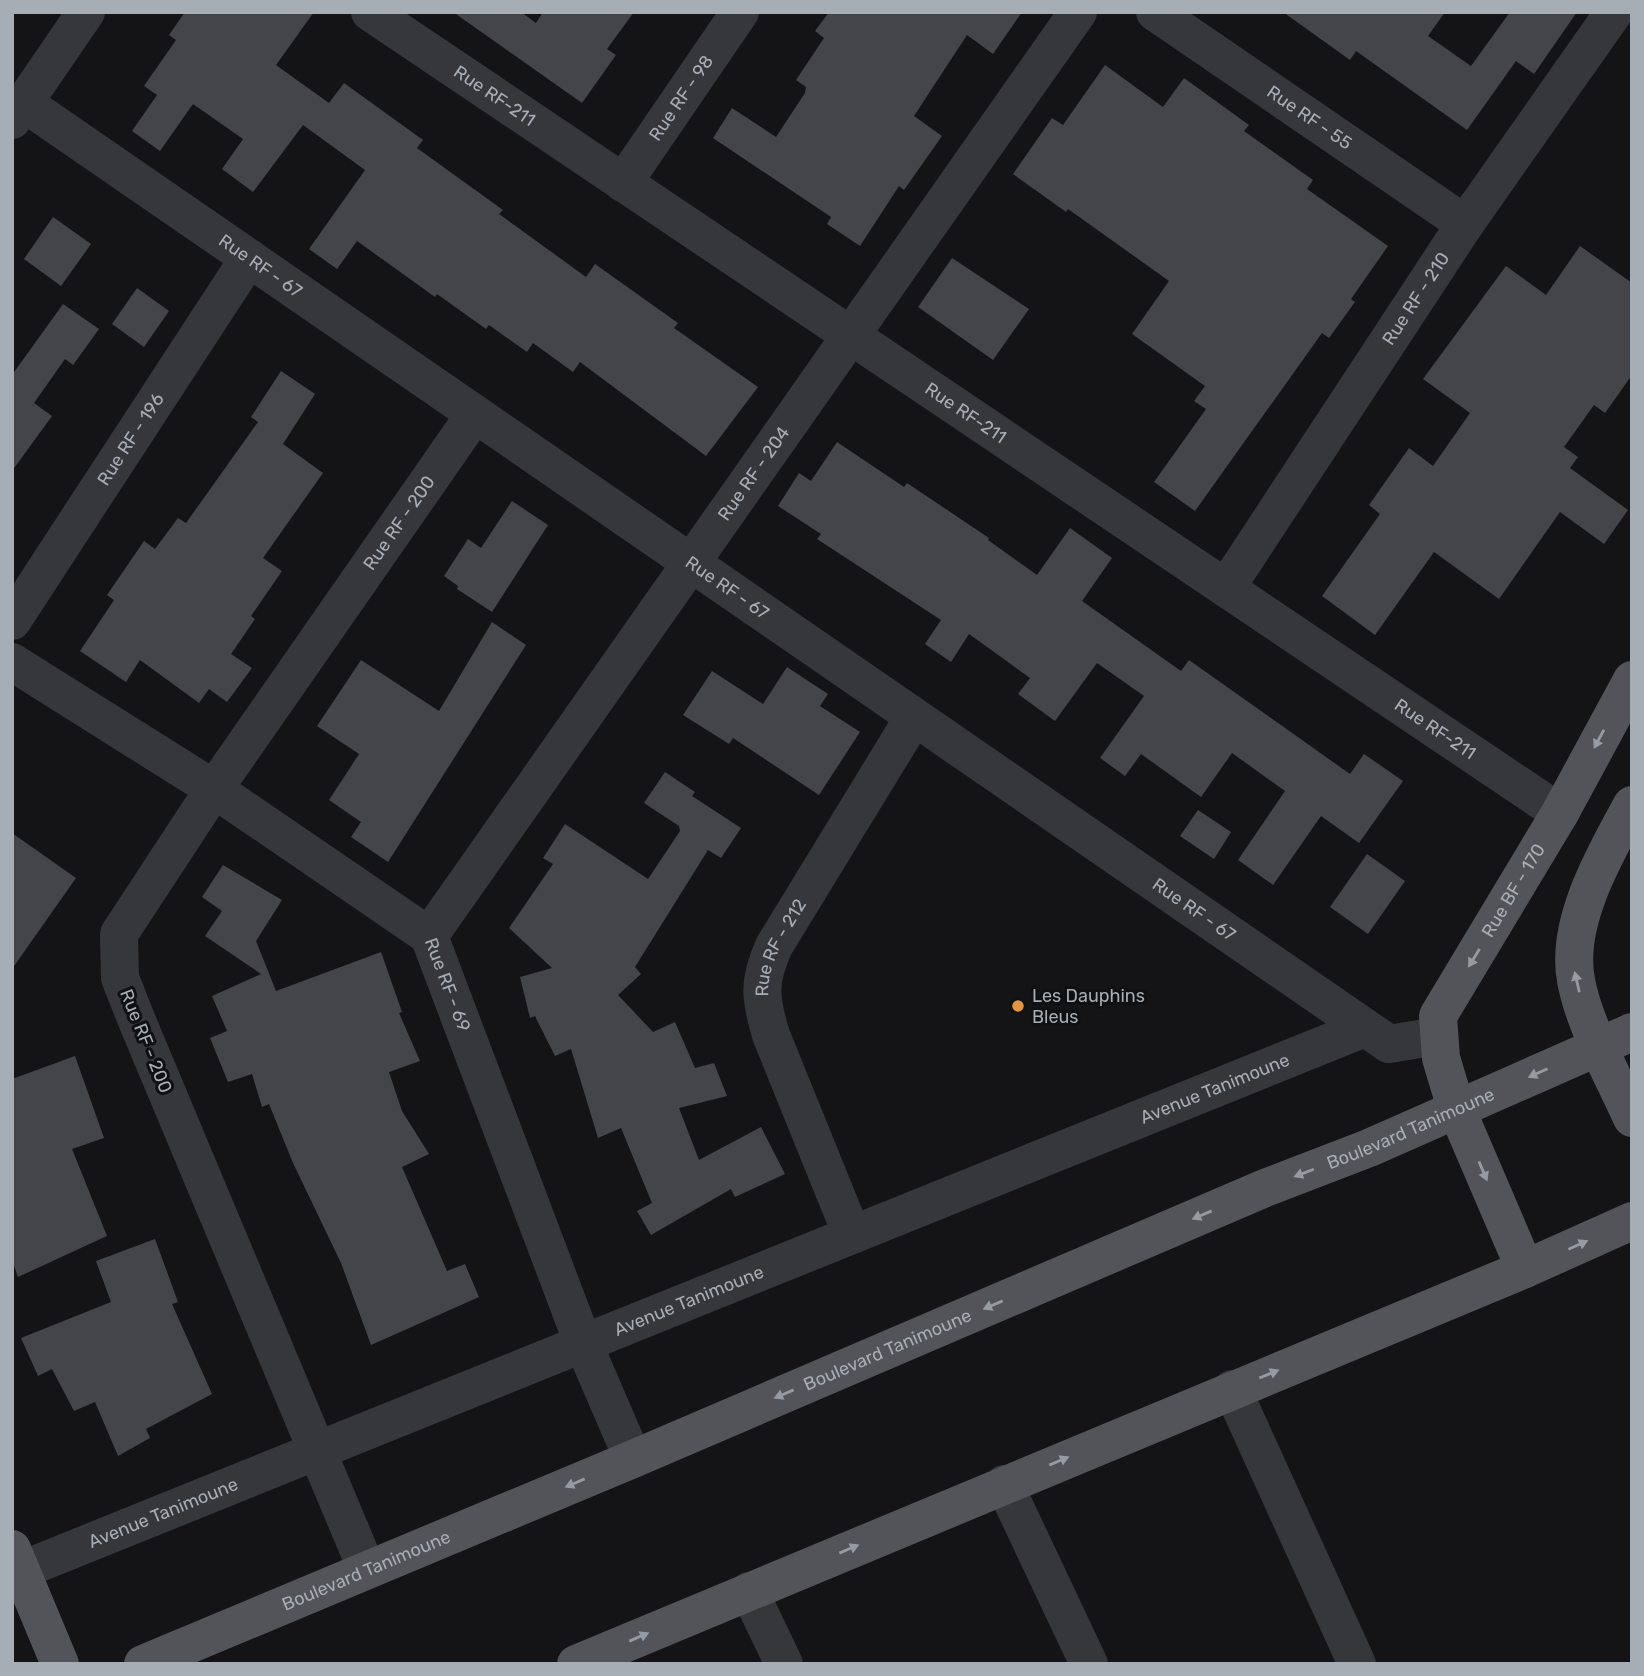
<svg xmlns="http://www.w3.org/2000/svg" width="1644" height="1676" viewBox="0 0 1644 1676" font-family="Rubik,sans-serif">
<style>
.building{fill:#434549}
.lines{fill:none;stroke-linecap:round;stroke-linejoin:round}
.minor{stroke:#36373b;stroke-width:38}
.major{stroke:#525459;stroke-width:38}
.oneway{fill:#969ba3}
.poi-dot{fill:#e5953d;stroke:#0f1011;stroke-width:2.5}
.labels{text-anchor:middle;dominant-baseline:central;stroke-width:6;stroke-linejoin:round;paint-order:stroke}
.street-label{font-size:18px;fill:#a7adb5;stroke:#0f1011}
.poi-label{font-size:18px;fill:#a7adb5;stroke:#0f1011;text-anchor:start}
</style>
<rect width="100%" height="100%" fill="#141416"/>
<g class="building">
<path d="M 185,12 L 314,12 L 276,65 L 329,103 L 344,83 L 423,140 L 417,148 L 503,210 L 499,214 L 586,277 L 595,264 L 678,323 L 674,328 L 758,387 L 706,456 L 580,362 L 573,372 L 533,343 L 527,352 L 489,325 L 486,329 L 437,294 L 435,297 L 357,241 L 337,269 L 309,249 L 365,170 L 303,125 L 253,192 L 222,169 L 243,139 L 193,104 L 160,151 L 132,131 L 157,95 L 144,86 L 176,40 L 169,35 Z"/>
<path d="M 453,12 L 521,12 L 536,23 L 543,12 L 634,12 L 607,49 L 616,55 L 582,103 Z"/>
<path d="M 829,12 L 1022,12 L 993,54 L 967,35 L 914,116 L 942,136 L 904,190 L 899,186 L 860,246 L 827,224 L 831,217 L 713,138 L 732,108 L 776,137 L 805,93 L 806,87 L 796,80 L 824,38 L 815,31 Z"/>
<path d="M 1283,12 L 1445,12 L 1428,36 L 1471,66 L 1510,12 L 1577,12 L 1534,74 L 1516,61 L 1467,130 L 1356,51 L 1350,60 Z"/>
<path d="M 1105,65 L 1163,107 L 1184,78 L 1249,125 L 1244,131 L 1313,180 L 1307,189 L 1388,246 L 1351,299 L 1355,302 L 1329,338 L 1322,333 L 1195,511 L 1154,482 L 1206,409 L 1194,401 L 1205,386 L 1132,334 L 1169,281 L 1068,209 L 1066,212 L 1013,174 L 1052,118 L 1063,125 Z"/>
<path d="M 53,217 L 91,244 L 61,286 L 24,259 Z"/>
<path d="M 1580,246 L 1632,283 L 1632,375 L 1605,413 L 1594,405 L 1564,447 L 1578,457 L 1570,468 L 1628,510 L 1604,544 L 1560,512 L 1499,599 L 1434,552 L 1375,635 L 1322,596 L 1380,514 L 1369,505 L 1409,448 L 1433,466 L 1470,413 L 1423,379 L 1506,266 L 1546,295 Z"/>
<path d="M 952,258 L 1029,309 L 993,360 L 918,307 Z"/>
<path d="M 137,288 L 169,311 L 144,347 L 112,324 Z"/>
<path d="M 63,304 L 99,329 L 73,365 L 65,359 L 34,403 L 52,416 L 12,471 L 12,375 Z"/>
<path d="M 281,371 L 315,394 L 283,444 L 323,473 L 263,558 L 282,571 L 251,616 L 255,619 L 231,654 L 252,668 L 227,702 L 209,689 L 199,703 L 140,660 L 126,682 L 80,651 L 114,600 L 107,595 L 144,541 L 155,549 L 178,518 L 186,523 L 258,422 L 251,417 Z"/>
<path d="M 837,442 L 904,487 L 907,483 L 989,538 L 988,540 L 1037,575 L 1070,528 L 1112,558 L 1082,601 L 1181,671 L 1189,660 L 1350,774 L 1364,754 L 1403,781 L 1359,843 L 1321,816 L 1273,885 L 1238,860 L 1285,791 L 1232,753 L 1201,797 L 1141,754 L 1125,776 L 1100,758 L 1144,696 L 1097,663 L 1055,721 L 1018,694 L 1030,678 L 969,634 L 951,662 L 925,644 L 941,620 L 817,539 L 821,534 L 778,506 L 799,473 L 811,481 Z"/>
<path d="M 512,501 L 548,525 L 492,612 L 457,589 L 458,586 L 444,576 L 468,539 L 481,548 Z"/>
<path d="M 492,622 L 526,645 L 388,862 L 351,837 L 361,822 L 329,800 L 359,754 L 317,726 L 361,660 L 439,711 Z"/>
<path d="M 787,667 L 828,694 L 820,706 L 860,732 L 819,795 L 733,738 L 729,744 L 683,715 L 712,671 L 763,704 Z"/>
<path d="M 665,772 L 695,792 L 692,796 L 741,828 L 721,858 L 708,850 L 635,967 L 641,974 L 618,995 L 653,1032 L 675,1022 L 695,1068 L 714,1063 L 727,1096 L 679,1108 L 699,1160 L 761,1127 L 785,1174 L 735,1197 L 731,1189 L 651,1235 L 637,1211 L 652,1203 L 621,1128 L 598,1138 L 571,1049 L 555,1056 L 535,1016 L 530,1018 L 520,977 L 552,968 L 509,928 L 553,864 L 543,858 L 565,824 L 648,879 L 680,831 L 679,826 L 644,803 Z"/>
<path d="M 1198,810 L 1231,832 L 1214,859 L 1180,836 Z"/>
<path d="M 12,833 L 76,878 L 12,969 Z"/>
<path d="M 1367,854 L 1405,881 L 1368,934 L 1330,907 Z"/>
<path d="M 223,865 L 282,900 L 256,941 L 276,991 L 381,952 L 402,1012 L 399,1013 L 420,1061 L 389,1072 L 402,1111 L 429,1154 L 402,1167 L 447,1271 L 465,1264 L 479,1297 L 371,1345 L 341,1263 L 293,1163 L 269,1104 L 262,1107 L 252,1074 L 228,1082 L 210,1038 L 227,1031 L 212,996 L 261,974 L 205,936 L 222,911 L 202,897 Z"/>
<path d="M 75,1056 L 104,1138 L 72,1149 L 107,1236 L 18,1277 L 12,1260 L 12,1079 Z"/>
<path d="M 155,1239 L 178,1302 L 172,1304 L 212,1394 L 146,1429 L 150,1438 L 118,1456 L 95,1402 L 74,1411 L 52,1369 L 38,1376 L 21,1338 L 111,1302 L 96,1261 Z"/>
</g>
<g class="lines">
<g class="minor">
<path id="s1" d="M 370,12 L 1560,813"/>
<path id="s2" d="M 1155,12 L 1465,224"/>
<path id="s3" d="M 24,103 L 1389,1044 L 1437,1036"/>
<path d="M 12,120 L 86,12"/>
<path id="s4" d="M 623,183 L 740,12"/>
<path id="s5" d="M 1226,588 L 1465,224 L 1614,12"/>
<path id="s6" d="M 12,621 L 249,258"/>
<path id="s7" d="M 12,662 L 214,789 L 429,936 L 583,1343 L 633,1459"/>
<path id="s8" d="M 429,936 L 1078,12"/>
<path id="s9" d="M 852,1235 L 771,1035 C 760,998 758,982 774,946 L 914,717"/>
<path d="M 1232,1389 L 1357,1664"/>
<path d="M 1004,1484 L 1089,1664"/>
<path id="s10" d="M 367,1570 L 137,1021 L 120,978 L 119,934 L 214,789 L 475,414"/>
<path id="s11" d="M 12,1574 L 1365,1028"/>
<path d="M 749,1591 L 784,1664"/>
</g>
<g class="major">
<path d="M 1632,805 C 1605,854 1565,923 1576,980 C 1583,1022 1614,1078 1632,1118"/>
<path id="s12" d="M 1525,1269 L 1456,1108 L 1441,1058 L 1438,1016 L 1560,813 L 1632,680"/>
<path d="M 12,1549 L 60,1664"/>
<path id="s13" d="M 143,1664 L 633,1459 L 1265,1188 L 1369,1148 L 1632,1032"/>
<path d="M 576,1664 L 1525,1269 L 1632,1221"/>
</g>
</g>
<defs><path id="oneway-solid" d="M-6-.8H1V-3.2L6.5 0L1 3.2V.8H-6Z" transform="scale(1.75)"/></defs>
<g class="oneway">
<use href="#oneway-solid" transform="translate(1599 739) rotate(118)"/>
<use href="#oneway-solid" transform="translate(1474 958) rotate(122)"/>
<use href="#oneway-solid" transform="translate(1577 982) rotate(-103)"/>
<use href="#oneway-solid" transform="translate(1538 1073) rotate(156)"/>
<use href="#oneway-solid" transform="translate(1483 1171) rotate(67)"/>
<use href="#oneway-solid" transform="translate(1304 1173) rotate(159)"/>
<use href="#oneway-solid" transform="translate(1202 1215) rotate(157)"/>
<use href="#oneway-solid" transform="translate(1578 1245) rotate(-24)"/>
<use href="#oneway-solid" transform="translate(993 1305) rotate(157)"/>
<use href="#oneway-solid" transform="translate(1269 1374) rotate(-22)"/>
<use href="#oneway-solid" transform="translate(784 1394) rotate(157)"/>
<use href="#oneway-solid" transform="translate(1059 1461) rotate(-23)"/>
<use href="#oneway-solid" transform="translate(575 1483) rotate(157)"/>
<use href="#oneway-solid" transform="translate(849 1549) rotate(-23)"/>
<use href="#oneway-solid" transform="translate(639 1637) rotate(-23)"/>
</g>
<circle class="poi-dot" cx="1018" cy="1006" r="7"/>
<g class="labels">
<g class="street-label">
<text stroke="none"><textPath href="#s1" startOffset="150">Rue RF-211</textPath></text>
<text stroke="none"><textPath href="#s4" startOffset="103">Rue RF - 98</textPath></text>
<text stroke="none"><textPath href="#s2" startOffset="187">Rue RF - 55</textPath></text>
<text stroke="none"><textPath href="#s3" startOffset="287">Rue RF - 67</textPath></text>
<text stroke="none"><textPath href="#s5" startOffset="346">Rue RF - 210</textPath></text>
<text stroke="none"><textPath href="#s1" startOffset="718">Rue RF-211</textPath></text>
<text stroke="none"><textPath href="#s6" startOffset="217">Rue RF - 196</textPath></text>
<text stroke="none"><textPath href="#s8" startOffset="565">Rue RF - 204</textPath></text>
<text stroke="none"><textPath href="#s10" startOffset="1183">Rue RF - 200</textPath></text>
<text stroke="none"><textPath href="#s3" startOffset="854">Rue RF - 67</textPath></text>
<text stroke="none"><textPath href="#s1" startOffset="1284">Rue RF-211</textPath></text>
<text stroke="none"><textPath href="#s12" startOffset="416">Rue BF - 170</textPath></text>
<text stroke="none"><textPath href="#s3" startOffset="1421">Rue RF - 67</textPath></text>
<text stroke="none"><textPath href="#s9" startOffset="308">Rue RF - 212</textPath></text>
<text stroke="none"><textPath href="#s7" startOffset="551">Rue RF - 69</textPath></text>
<text transform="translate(146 1041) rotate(68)">Rue RF - 200</text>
<text stroke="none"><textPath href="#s11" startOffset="1297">Avenue Tanimoune</textPath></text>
<text stroke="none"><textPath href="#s13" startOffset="1376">Boulevard Tanimoune</textPath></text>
<text stroke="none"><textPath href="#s11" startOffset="730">Avenue Tanimoune</textPath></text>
<text stroke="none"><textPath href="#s13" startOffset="808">Boulevard Tanimoune</textPath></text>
<text stroke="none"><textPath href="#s11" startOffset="163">Avenue Tanimoune</textPath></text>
<text stroke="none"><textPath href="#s13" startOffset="242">Boulevard Tanimoune</textPath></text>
</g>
<g class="poi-label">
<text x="1032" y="996">Les Dauphins<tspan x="1032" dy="21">Bleus</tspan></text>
</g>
</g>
<rect width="1644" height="1676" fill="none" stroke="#a7adb5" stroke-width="28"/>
</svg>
